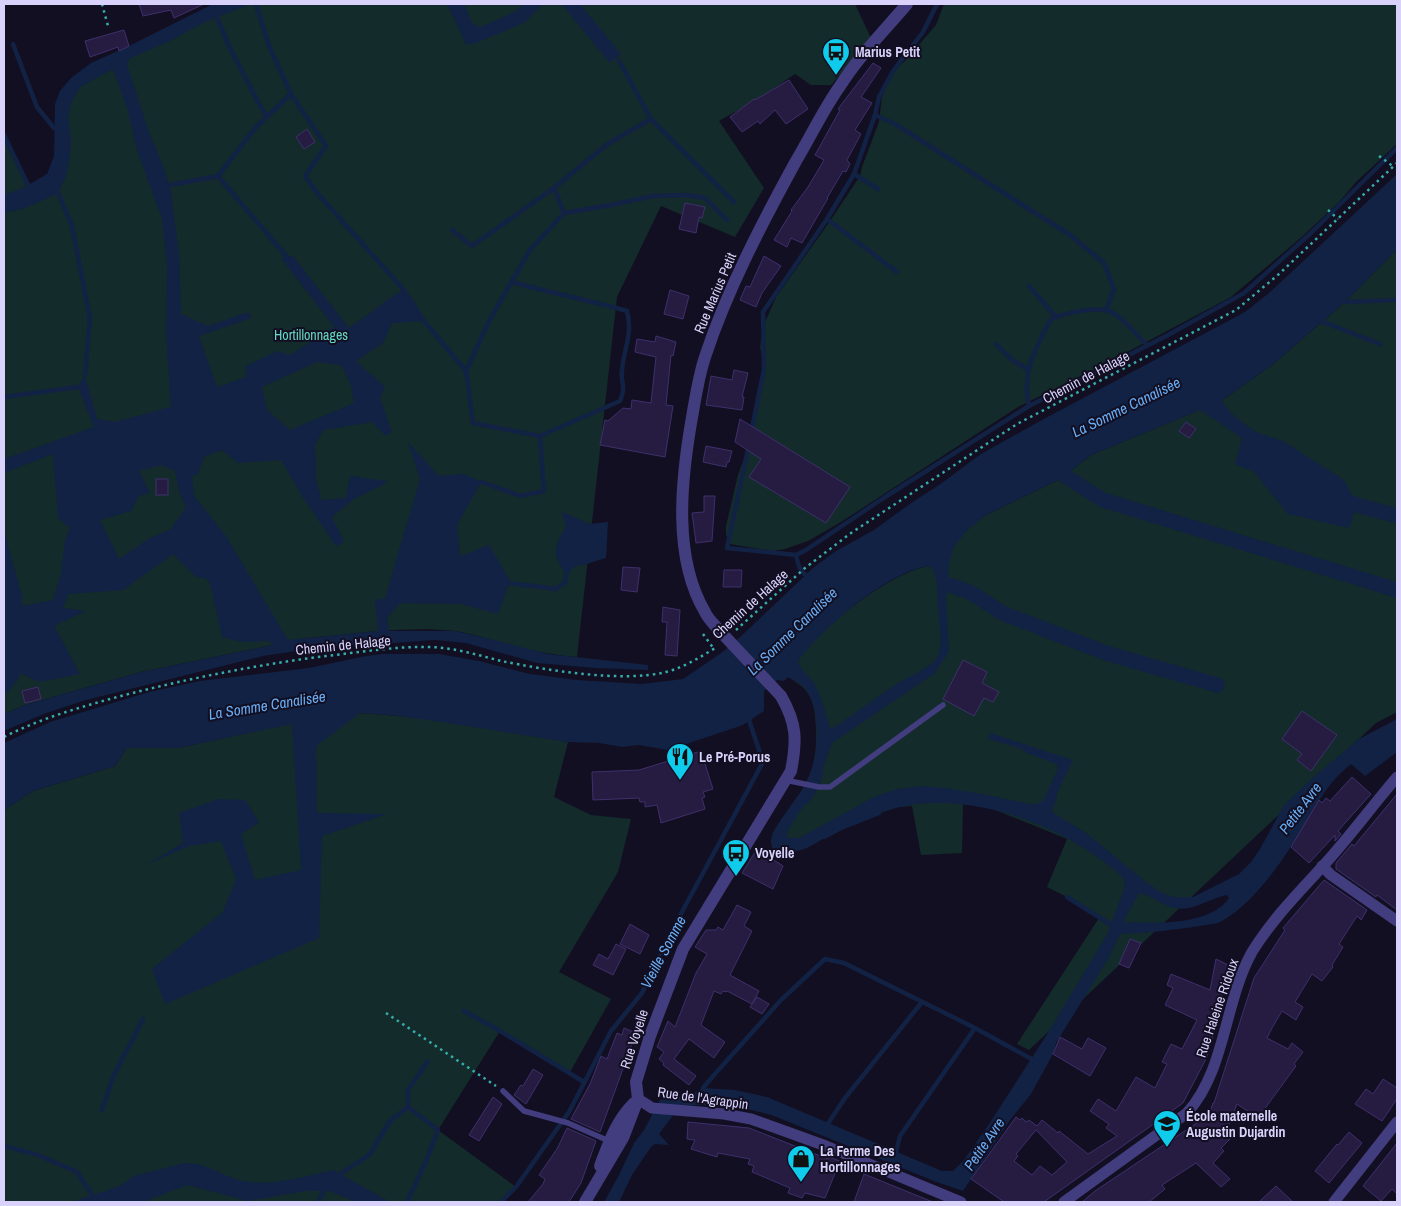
<svg xmlns="http://www.w3.org/2000/svg" width="1401" height="1206" viewBox="0 0 1401 1206" font-family="'Archivo Narrow',sans-serif">
<style>
.green{fill:#132b2b}
.water{fill:#124;fill-rule:evenodd}
.lines{fill:none;stroke-linecap:round;stroke-linejoin:round}
.stream{stroke:#124;stroke-width:4.5}
.canal{stroke:#124;stroke-width:15}
.building{fill:#261c42;stroke:#3e306c;fill-rule:evenodd}
.path{stroke:#36adab;stroke-width:2.5;stroke-dasharray:2.5 4;stroke-linecap:butt}
.service{stroke:#423d7e;stroke-width:5.5}
.minor{stroke:#423d7e;stroke-width:11}
.tertiary{stroke:#423d7e;stroke-width:12}
.tertiary-bridge{stroke:#423d7e;stroke-width:12}
.labels{text-anchor:middle;dominant-baseline:central;stroke-width:4;stroke-linejoin:round;paint-order:stroke}
.poi-label{font-size:14px;font-weight:bold;fill:#d9d3fc;stroke:#130f22;text-anchor:start}
.street-label{font-size:14px;fill:#d9d3fc;stroke:#130f22}
.park-label{font-size:14px;fill:#63d8c0;stroke:#130f22}
.water-label{font-size:15px;font-style:italic;fill:#68adf5;stroke:#130f22}
</style>
<rect width="100%" height="100%" fill="#130f22"/>
<g class="green">
<path d="M 223,4 L 855,4 L 871,38 L 831,85 L 811,85 L 795,74 L 763,96 L 719,121 L 764,188 L 735,237 L 661,206 L 617,297 L 577,657 C 554,655 532,651 510,645 C 492,640 473,634 455,631 C 417,627 378,631 341,635 C 318,637 295,638 273,645 L 141,672 L 25,705 L 4,714 L 4,135 L 28,190 L 55,179 L 65,85 Z"/>
<path d="M 944,4 L 1397,4 L 1397,144 L 1356,182 L 1340,201 L 1304,235 L 1231,297 L 1101,366 L 1018,407 L 841,522 L 808,541 L 785,549 L 772,551 L 730,544 L 726,535 L 726,526 L 738,475 L 746,453 L 764,366 L 760,347 L 763,327 L 776,297 L 830,221 L 860,176 L 862,167 L 879,122 L 882,96 L 892,73 L 905,61 L 936,25 Z"/>
<path d="M 1397,249 L 1397,712 L 1376,723 L 1029,1050 L 1017,1044 L 1099,918 L 1067,897 L 1047,887 L 1067,839 L 993,809 L 963,804 L 962,853 L 921,855 L 912,806 L 898,807 L 850,823 L 807,848 L 790,852 L 773,851 L 771,842 L 772,835 C 780,819 792,805 802,790 C 816,767 818,743 815,716 C 814,702 808,688 795,682 C 796,675 795,665 799,659 C 819,628 893,570 930,566 L 973,524 L 986,515 L 1060,479 L 1091,455 L 1221,401 L 1272,365 L 1345,302 Z"/>
<path d="M 360,713 C 430,717 499,730 568,742 L 554,797 L 591,815 L 631,819 L 618,872 L 559,972 L 611,999 L 569,1074 L 500,1031 L 438,1130 L 516,1187 L 501,1202 L 4,1202 L 4,810 L 33,791 L 115,766 L 127,748 L 178,748 L 292,723 Z"/>
</g>
<g class="water">
<path d="M 213,4 L 251,4 L 207,21 L 166,43 L 130,58 L 127,65 L 149,132 L 164,168 L 171,193 L 179,255 L 181,314 L 208,326 L 248,312 L 252,318 L 199,336 L 217,387 L 246,377 L 246,366 L 277,351 L 290,355 L 334,327 L 281,258 L 293,256 L 349,328 L 403,289 L 424,321 L 392,323 L 383,343 L 356,361 L 385,387 L 380,398 L 392,432 L 386,436 L 372,422 L 323,430 L 315,445 L 316,478 L 321,500 L 346,498 L 350,476 L 387,481 L 381,486 L 354,499 L 332,517 L 344,542 L 336,546 L 302,496 L 281,460 L 238,463 L 222,450 L 204,457 L 197,476 L 192,475 L 194,496 L 226,536 L 288,640 L 378,631 L 375,600 L 385,598 L 420,479 L 408,442 L 439,476 L 464,474 L 481,482 L 457,525 L 460,556 L 489,545 L 509,579 L 509,583 L 498,614 L 461,604 L 400,603 L 387,618 L 389,631 L 455,631 L 486,638 L 548,654 L 648,665 L 648,670 L 595,668 L 537,663 L 466,643 L 434,640 L 303,650 L 263,656 L 86,700 L 46,713 L 4,731 L 4,714 L 25,705 L 141,672 L 273,645 L 269,641 L 241,642 L 222,637 L 210,583 L 205,578 L 196,577 L 173,554 L 123,590 L 68,594 L 63,608 L 86,611 L 54,626 L 80,674 L 39,682 L 20,673 L 18,680 L 4,696 L 4,531 L 22,596 L 22,606 L 53,600 L 61,573 L 65,540 L 70,528 L 58,518 L 53,454 L 4,473 L 4,459 L 94,427 L 78,387 L 85,375 L 97,419 L 114,422 L 171,407 L 166,333 L 167,266 L 162,219 L 137,150 L 128,111 L 113,69 L 80,87 L 71,103 L 68,119 L 71,141 L 69,163 L 65,178 L 58,193 L 26,208 L 4,213 L 4,195 L 23,188 L 47,174 L 54,156 L 55,104 L 60,91 L 71,78 L 91,63 L 129,46 ZM 317,362 L 341,365 L 351,385 L 354,403 L 290,430 L 267,410 L 262,387 ZM 162,465 L 175,471 L 179,492 L 186,507 L 171,529 L 150,538 L 119,559 L 100,520 L 131,511 L 139,496 L 150,493 L 139,471 Z"/>
<path d="M 447,4 L 464,4 L 472,23 L 480,27 L 515,12 L 524,4 L 543,4 L 524,23 L 473,44 L 466,44 Z"/>
<path d="M 561,4 L 580,4 L 621,54 L 610,63 Z"/>
<path d="M 1397,174 L 1397,249 L 1345,302 L 1272,365 L 1221,401 L 1235,417 L 1256,432 L 1283,441 L 1344,480 L 1357,505 L 1349,528 L 1288,514 L 1254,472 L 1235,464 L 1242,438 L 1200,410 L 1091,455 L 1060,479 L 986,515 L 966,531 L 953,548 L 949,564 L 946,598 L 949,651 L 935,673 L 832,743 L 819,779 L 810,796 L 789,828 L 787,834 L 788,838 L 799,838 L 876,796 L 898,789 L 921,786 L 944,788 L 977,793 L 1030,804 L 1038,804 L 1043,801 L 1058,769 L 1056,761 L 1051,757 L 988,739 L 990,733 L 1073,760 L 1050,807 L 1050,811 L 1086,833 L 1146,882 L 1162,893 L 1174,897 L 1193,897 L 1239,874 L 1251,862 L 1260,849 L 1284,805 L 1316,775 L 1359,739 L 1397,719 L 1397,752 L 1365,776 L 1351,764 C 1329,781 1315,806 1301,830 C 1283,861 1253,904 1222,921 C 1216,925 1207,924 1200,926 C 1173,930 1147,933 1120,934 L 1108,959 L 1056,1043 L 1053,1054 L 1031,1094 L 1010,1120 L 963,1191 L 934,1181 L 774,1116 C 744,1106 712,1103 680,1106 L 659,1134 L 669,1145 L 655,1144 L 651,1147 L 632,1175 L 619,1202 L 604,1202 L 619,1175 L 634,1143 L 644,1130 L 660,1100 L 692,1094 L 703,1088 L 735,1090 L 767,1097 L 942,1171 L 953,1171 L 964,1160 L 989,1124 L 1046,1036 L 1107,935 L 1124,889 L 1125,881 C 1119,872 1109,866 1100,859 C 1048,820 960,790 896,808 C 881,812 864,817 849,824 C 834,830 821,842 806,848 C 796,853 784,851 773,851 L 771,842 L 772,835 C 781,817 796,801 806,783 C 819,758 823,710 804,687 C 800,683 792,680 788,677 L 784,681 L 777,680 L 764,691 L 764,711 L 743,725 L 668,750 L 639,745 L 622,747 L 599,743 L 568,742 L 435,721 L 390,715 L 360,713 L 316,746 L 317,813 L 387,814 L 322,836 L 319,938 L 165,1004 L 152,969 L 223,912 L 236,879 L 221,841 L 189,846 L 147,864 L 183,843 L 179,813 L 218,799 L 245,800 L 259,822 L 241,834 L 255,880 L 301,870 L 292,724 L 178,748 L 127,748 L 115,766 L 33,791 L 4,810 L 4,743 L 50,722 L 149,692 L 200,681 L 309,668 L 361,657 L 382,654 L 439,654 L 479,661 L 530,674 L 577,680 L 642,684 L 683,679 L 724,651 L 738,639 L 813,568 L 836,551 L 874,530 L 914,501 L 939,485 L 981,454 L 1040,421 L 1245,312 L 1269,293 ZM 930,566 C 939,576 937,593 938,606 C 939,618 943,647 938,656 C 930,669 909,676 897,684 C 875,698 855,714 833,728 L 830,728 C 825,713 822,697 814,683 C 809,676 800,670 798,661 C 821,629 889,570 930,566 ZM 1139,893 C 1151,895 1162,905 1175,908 C 1193,912 1210,898 1227,895 L 1229,898 C 1210,926 1156,923 1125,922 L 1124,920 Z"/>
<path d="M 562,512 L 590,524 L 608,522 L 606,558 L 587,564 L 576,566 L 566,574 C 552,554 553,548 566,527 Z"/>
<path d="M 184,1163 C 206,1162 223,1177 243,1181 C 272,1187 305,1176 333,1170 L 390,1202 L 356,1202 L 330,1191 L 305,1191 L 248,1201 L 188,1185 L 143,1202 L 72,1202 L 120,1186 L 134,1176 Z"/>
</g>
<g class="lines">
<g class="stream">
<path d="M 256,4 L 269,46 L 291,94 L 326,146 L 305,176 L 318,194 L 403,289 L 424,321 L 466,371"/>
<path d="M 216,16 L 230,48 L 266,117"/>
<path d="M 13,44 L 37,107 L 54,128"/>
<path d="M 619,61 L 651,119 L 734,202"/>
<path d="M 875,115 L 895,124 L 1070,235 L 1104,263 L 1114,289 L 1106,311"/>
<path d="M 4,135 L 28,185"/>
<path d="M 854,174 L 878,189"/>
<path d="M 218,176 L 287,257"/>
<path d="M 165,186 L 218,176 L 256,127 L 291,94"/>
<path d="M 54,192 L 58,193 L 72,226 L 90,319 L 85,375"/>
<path d="M 564,213 L 611,205 L 653,196 L 686,195 L 705,198 L 727,220"/>
<path d="M 827,219 L 897,272"/>
<path d="M 452,230 L 472,246 L 554,188"/>
<path d="M 1029,286 L 1056,317"/>
<path d="M 1345,302 L 1397,300"/>
<path d="M 1318,320 L 1380,344"/>
<path d="M 996,344 L 1012,360 L 1029,370"/>
<path d="M 4,397 L 78,387"/>
<path d="M 1029,406 C 1021,371 1036,348 1051,319 C 1065,313 1100,305 1113,313 C 1123,318 1138,337 1147,345"/>
<path d="M 751,433 L 764,369 L 763,312 L 827,219 L 854,174 L 875,115 L 879,97 L 893,71 L 923,32 L 937,4"/>
<path d="M 540,436 L 473,423 L 466,371 L 490,319 L 530,250 L 564,213 L 554,188 L 606,145 L 651,119"/>
<path d="M 749,445 L 727,548 L 796,555 C 798,564 800,574 810,577"/>
<path d="M 481,482 L 521,496 L 544,491 L 540,436 L 620,401 C 627,384 620,385 622,370 C 624,347 633,335 627,311 C 589,300 550,293 512,282"/>
<path d="M 796,555 L 806,550 L 882,499 L 1029,406 L 1168,335 L 1244,293 L 1311,233 L 1397,148"/>
<path d="M 509,583 L 556,589 L 565,582 L 567,569"/>
<path d="M 1025,750 L 1060,763"/>
<path d="M 806,802 L 818,785 L 821,772"/>
<path d="M 1048,816 L 1055,795"/>
<path d="M 824,837 L 841,828 L 879,813"/>
<path d="M 1067,897 L 1116,928"/>
<path d="M 464,1011 L 500,1031 L 584,1082"/>
<path d="M 703,1092 L 703,1088 L 714,1075 L 781,1000 L 825,959 L 844,963 L 975,1028 L 1037,1062"/>
<path d="M 408,1107 L 408,1090 L 428,1061"/>
<path d="M 102,1110 L 113,1077 L 143,1019"/>
<path d="M 825,1128 L 845,1098 L 922,1002"/>
<path d="M 4,1146 L 38,1155 L 77,1172 L 97,1202"/>
<path d="M 887,1154 L 892,1150 L 896,1152 L 900,1136 L 975,1028"/>
<path d="M 336,1177 L 370,1154 L 390,1121 L 408,1107 L 438,1130 L 427,1159 L 407,1202"/>
<path d="M 318,1202 L 326,1187"/>
<path d="M 501,1202 L 516,1187 L 569,1112 L 611,1031 L 642,993 L 676,923 L 763,762 L 748,717"/>
</g>
<g class="canal">
<path d="M 1048,463 L 1065,476 L 1103,500 L 1397,590"/>
<path d="M 1339,498 L 1357,505 L 1397,516"/>
<path d="M 946,584 L 970,592 L 1002,613 L 1106,653 L 1217,685"/>
</g>
</g>
<g class="building">
<path d="M 139,4 L 204,4 L 174,18 L 171,10 L 143,16 Z"/>
<path d="M 124,30 L 129,46 L 119,51 L 118,47 L 90,57 L 85,41 Z"/>
<path d="M 873,63 L 881,68 L 861,97 L 872,103 L 855,130 L 861,134 L 847,160 L 850,164 L 846,172 L 843,171 L 827,198 L 828,198 L 802,243 L 791,238 L 787,247 L 774,240 L 792,211 L 791,210 L 808,187 L 824,160 L 815,155 L 840,110 L 838,109 Z"/>
<path d="M 789,80 L 808,109 L 786,124 L 775,110 L 760,124 L 758,121 L 742,132 L 730,117 L 754,99 L 755,100 Z"/>
<path d="M 307,129 L 315,142 L 304,149 L 296,137 Z"/>
<path d="M 685,203 L 705,207 L 702,218 L 699,217 L 696,233 L 679,229 Z"/>
<path d="M 764,256 L 781,266 L 762,293 L 756,307 L 740,300 L 746,286 L 750,287 Z"/>
<path d="M 670,290 L 689,296 L 683,319 L 664,314 Z"/>
<path d="M 656,336 L 676,342 L 673,356 L 671,355 L 666,405 L 673,406 L 665,457 L 600,445 L 605,420 L 608,421 L 623,408 L 631,409 L 632,400 L 651,403 L 656,357 L 635,352 L 636,345 L 637,339 L 655,342 Z"/>
<path d="M 734,370 L 748,373 L 742,397 L 744,397 L 742,410 L 706,405 L 711,376 L 732,380 Z"/>
<path d="M 740,419 L 850,487 L 826,523 L 749,477 L 761,459 L 735,442 Z"/>
<path d="M 1186,422 L 1196,429 L 1189,438 L 1179,431 Z"/>
<path d="M 706,446 L 732,451 L 729,462 L 727,462 L 726,467 L 703,462 Z"/>
<rect x="156" y="479" width="12" height="16"/>
<path d="M 704,496 L 715,496 L 712,541 L 696,543 L 692,513 L 704,512 Z"/>
<path d="M 623,567 L 640,568 L 637,592 L 621,590 Z"/>
<path d="M 724,570 L 742,570 L 741,587 L 723,587 Z"/>
<path d="M 663,607 L 680,610 L 677,656 L 665,655 L 667,622 L 662,622 Z"/>
<path d="M 963,660 L 987,672 L 982,683 L 999,692 L 993,702 L 984,698 L 974,716 L 943,699 Z"/>
<path d="M 38,687 L 41,699 L 25,703 L 22,691 Z"/>
<path d="M 1302,711 L 1337,735 L 1311,771 L 1297,760 L 1302,754 L 1282,739 Z"/>
<path d="M 701,751 L 713,789 L 703,792 L 705,797 L 702,798 L 705,809 L 661,823 L 657,805 L 645,807 L 645,802 L 640,802 L 639,798 L 593,800 L 592,772 L 639,770 Z"/>
<path d="M 1352,777 L 1371,794 L 1338,831 L 1341,834 L 1335,841 L 1335,835 L 1309,863 L 1291,847 L 1319,800 L 1322,803 L 1326,798 L 1330,801 Z"/>
<path d="M 1397,794 L 1397,910 L 1377,895 L 1376,897 L 1336,869 L 1336,863 L 1352,844 L 1354,846 Z"/>
<path d="M 757,849 L 783,866 L 773,889 L 742,873 Z"/>
<path d="M 1324,880 L 1367,910 L 1361,920 L 1357,916 L 1339,944 L 1343,947 L 1332,965 L 1333,967 L 1322,981 L 1312,974 L 1295,1002 L 1303,1007 L 1296,1020 L 1282,1011 L 1272,1028 L 1267,1038 L 1288,1049 L 1292,1043 L 1303,1052 L 1294,1064 L 1296,1066 L 1258,1118 L 1237,1104 L 1226,1132 L 1232,1137 L 1221,1148 L 1224,1151 L 1213,1163 L 1230,1179 L 1221,1187 L 1196,1163 L 1162,1185 L 1165,1189 L 1149,1202 L 1082,1202 L 1095,1191 L 1207,1116 L 1208,1117 L 1213,1103 L 1214,1103 L 1254,978 L 1285,930 L 1283,928 Z"/>
<path d="M 737,905 L 751,912 L 744,926 L 752,931 L 730,975 L 759,991 L 752,1004 L 727,991 L 726,992 L 723,991 L 721,994 L 714,991 L 701,1025 L 725,1042 L 714,1058 L 689,1039 L 674,1059 L 696,1076 L 689,1085 L 663,1065 L 664,1063 L 659,1059 L 664,1052 L 657,1047 L 668,1021 L 675,1027 L 696,973 L 707,954 L 695,947 L 706,930 L 716,930 L 718,927 L 723,930 Z"/>
<path d="M 630,924 L 649,935 L 640,954 L 620,944 Z"/>
<path d="M 1130,939 L 1141,943 L 1129,968 L 1119,964 Z"/>
<path d="M 616,944 L 626,949 L 613,975 L 593,965 L 599,954 L 608,959 Z"/>
<path d="M 1216,959 L 1228,965 L 1219,1012 L 1207,1057 L 1183,1103 L 1044,1202 L 1004,1202 L 971,1179 L 1016,1117 L 1020,1120 L 1022,1118 L 1026,1122 L 1029,1120 L 1037,1126 L 1042,1120 L 1058,1133 L 1059,1131 L 1088,1154 L 1117,1136 L 1106,1128 L 1109,1124 L 1090,1111 L 1098,1099 L 1116,1111 L 1136,1077 L 1155,1088 L 1167,1064 L 1162,1062 L 1171,1044 L 1182,1049 L 1197,1020 L 1165,1005 L 1173,988 L 1167,985 L 1171,974 L 1210,990 ZM 1036,1130 L 1067,1162 L 1052,1175 L 1040,1166 L 1032,1175 L 1014,1161 L 1018,1156 L 1016,1154 Z"/>
<path d="M 757,997 L 769,1004 L 762,1014 L 750,1007 Z"/>
<path d="M 624,1028 L 636,1033 L 600,1132 L 571,1119 L 590,1084 L 601,1056 L 607,1059 L 617,1033 L 622,1035 Z"/>
<path d="M 1060,1037 L 1082,1049 L 1088,1038 L 1106,1048 L 1090,1076 L 1053,1054 Z"/>
<path d="M 533,1069 L 543,1075 L 526,1104 L 514,1095 L 521,1085 L 523,1086 Z"/>
<path d="M 1383,1079 L 1397,1088 L 1397,1099 L 1382,1121 L 1355,1104 L 1366,1089 L 1373,1094 Z"/>
<path d="M 493,1097 L 502,1104 L 479,1141 L 469,1135 Z"/>
<path d="M 688,1122 L 749,1128 L 828,1159 L 829,1157 L 840,1161 L 825,1198 L 805,1193 L 802,1198 L 788,1193 L 790,1188 L 752,1172 L 754,1166 L 748,1164 L 750,1159 L 718,1153 L 717,1157 L 691,1149 L 695,1140 L 687,1139 Z"/>
<path d="M 567,1128 L 596,1141 L 581,1183 L 569,1202 L 528,1202 L 543,1184 L 545,1179 L 539,1175 L 557,1149 Z"/>
<path d="M 1349,1132 L 1362,1143 L 1329,1183 L 1315,1171 L 1337,1144 L 1338,1145 Z"/>
<path d="M 1397,1143 L 1397,1194 L 1392,1189 L 1381,1201 L 1363,1186 Z"/>
<path d="M 864,1174 L 933,1202 L 854,1202 Z"/>
<path d="M 1276,1186 L 1293,1202 L 1259,1202 Z"/>
</g>
<g class="lines">
<g class="path">
<path d="M 102,4 L 108,26"/>
<path d="M 1379,156 L 1394,167"/>
<path d="M 1328,210 L 1338,219"/>
<path d="M 736,630 L 805,568 L 851,533 L 1017,424 L 1236,310 L 1279,274 L 1397,163"/>
<path d="M 703,634 L 714,649"/>
<path d="M 4,737 C 41,718 81,707 121,696 C 186,679 251,666 318,657 C 355,653 393,646 431,647 C 455,648 478,655 501,661 C 546,670 622,683 666,672 C 685,667 700,657 717,647"/>
<path d="M 386,1013 L 496,1086"/>
</g>
<g class="service">
<path d="M 785,780 L 819,787 L 830,787 L 943,705"/>
<path d="M 503,1091 L 524,1111 L 568,1123 L 609,1141"/>
</g>
<g class="minor">
<path d="M 1322,866 L 1331,875 L 1397,921"/>
<path d="M 638,1099 L 652,1108 L 724,1114 L 751,1119 L 826,1146 L 961,1202"/>
<path d="M 1064,1202 L 1187,1113 C 1226,1070 1224,1002 1252,952 C 1271,921 1297,894 1322,867 C 1348,839 1372,806 1397,777"/>
<path d="M 1334,1202 L 1397,1122"/>
</g>
<g class="tertiary">
<path d="M 719,630 C 714,624 708,619 705,612 C 673,558 681,482 691,423 C 695,401 698,378 705,357 C 727,290 762,223 796,161 C 811,136 823,110 840,86 C 859,56 884,31 907,4"/>
<path d="M 600,1166 C 609,1142 616,1121 634,1103"/>
<path d="M 585,1202 L 623,1138 L 638,1099 L 636,1082 L 650,1036 L 683,949 L 791,771 C 797,740 797,724 781,696"/>
</g>
<path class="tertiary-bridge" d="M 719,630 L 781,696"/>
</g>
<defs>
<symbol id="bus-pin" viewBox="-11 -11 22 30"><path d="M0 17L-7.5 6A9.5 9.5 0 1 1 7.5 6Z" fill="#0fccec" stroke="#130f22"/><path d="M-5-6H5V4H4V6H2V4H-2V6H-4V4H-5ZM-3.5-4V0h7V-4ZM-3.5 1.2v1.5H-2V1.2ZM2 1.2v1.5H3.5V1.2Z" fill="#111"/></symbol>
<symbol id="restaurant-pin" viewBox="-11 -11 22 30"><path d="M0 17L-7.5 6A9.5 9.5 0 1 1 7.5 6Z" fill="#0fccec" stroke="#130f22"/><path d="M-5-6h1v4h1v-4h1v4h1v-4h1v5L-1.5 .5V6h-2V.5L-5-1ZM5-6V6H3V1.5H1.5Q1.5-4 5-6Z" fill="#111"/></symbol>
<symbol id="school-pin" viewBox="-11 -11 22 30"><path d="M0 17L-7.5 6A9.5 9.5 0 1 1 7.5 6Z" fill="#0fccec" stroke="#130f22"/><path d="M0-5L7-2L0 1L-7-2ZM-4 1L0 2.5L4 1V4Q0 6-4 4Z" fill="#111"/></symbol>
<symbol id="shop-pin" viewBox="-11 -11 22 30"><path d="M0 17L-7.5 6A9.5 9.5 0 1 1 7.5 6Z" fill="#0fccec" stroke="#130f22"/><path d="M-5-2.5h2.3a2.7 3.5 0 0 1 5.4 0H5L5.5 6h-11ZM-1.5-2.5h3a1.5 2.3 0 0 0-3 0Z" fill="#111"/></symbol>
</defs>
<g fill-rule="evenodd">
<use href="#bus-pin" x="820" y="36" width="32" height="43"/>
<use href="#restaurant-pin" x="664" y="741" width="32" height="43"/>
<use href="#bus-pin" x="720" y="837" width="32" height="43"/>
<use href="#school-pin" x="1151" y="1108" width="32" height="43"/>
<use href="#shop-pin" x="785" y="1143" width="32" height="43"/>
</g>
<g class="labels">
<g class="poi-label">
<text x="855" y="52">Marius Petit</text>
<text x="699" y="757">Le Pré-Porus</text>
<text x="755" y="853">Voyelle</text>
<text x="1186" y="1116">École maternelle<tspan x="1186" dy="16">Augustin Dujardin</tspan></text>
<text x="820" y="1151">La Ferme Des<tspan x="820" dy="16">Hortillonnages</tspan></text>
</g>
<g class="street-label">
<text transform="translate(715 293) rotate(-67)">Rue Marius Petit</text>
<text transform="translate(1086 377) rotate(-28)">Chemin de Halage</text>
<text transform="translate(750 604) rotate(-42)">Chemin de Halage</text>
<text transform="translate(343 645) rotate(-6)">Chemin de Halage</text>
<text transform="translate(1217 1008) rotate(-71)">Rue Haleine Ridoux</text>
<text transform="translate(634 1039) rotate(-72)">Rue Voyelle</text>
<text transform="translate(703 1098) rotate(8)">Rue de l'Agrappin</text>
</g>
<g class="park-label">
<text x="311" y="335">Hortillonnages</text>
</g>
<g class="water-label">
<text transform="translate(1126 407) rotate(-26)">La Somme Canalisée</text>
<text transform="translate(792 631) rotate(-44)">La Somme Canalisée</text>
<text transform="translate(267 705) rotate(-9)">La Somme Canalisée</text>
<text transform="translate(1300 808) rotate(-53)">Petite Avre</text>
<text transform="translate(663 952) rotate(-62)">Vieille Somme</text>
<text transform="translate(984 1144) rotate(-56)">Petite Avre</text>
</g>
</g>
<rect width="1401" height="1206" fill="none" stroke="#d9d3fc" stroke-width="10"/>
</svg>
